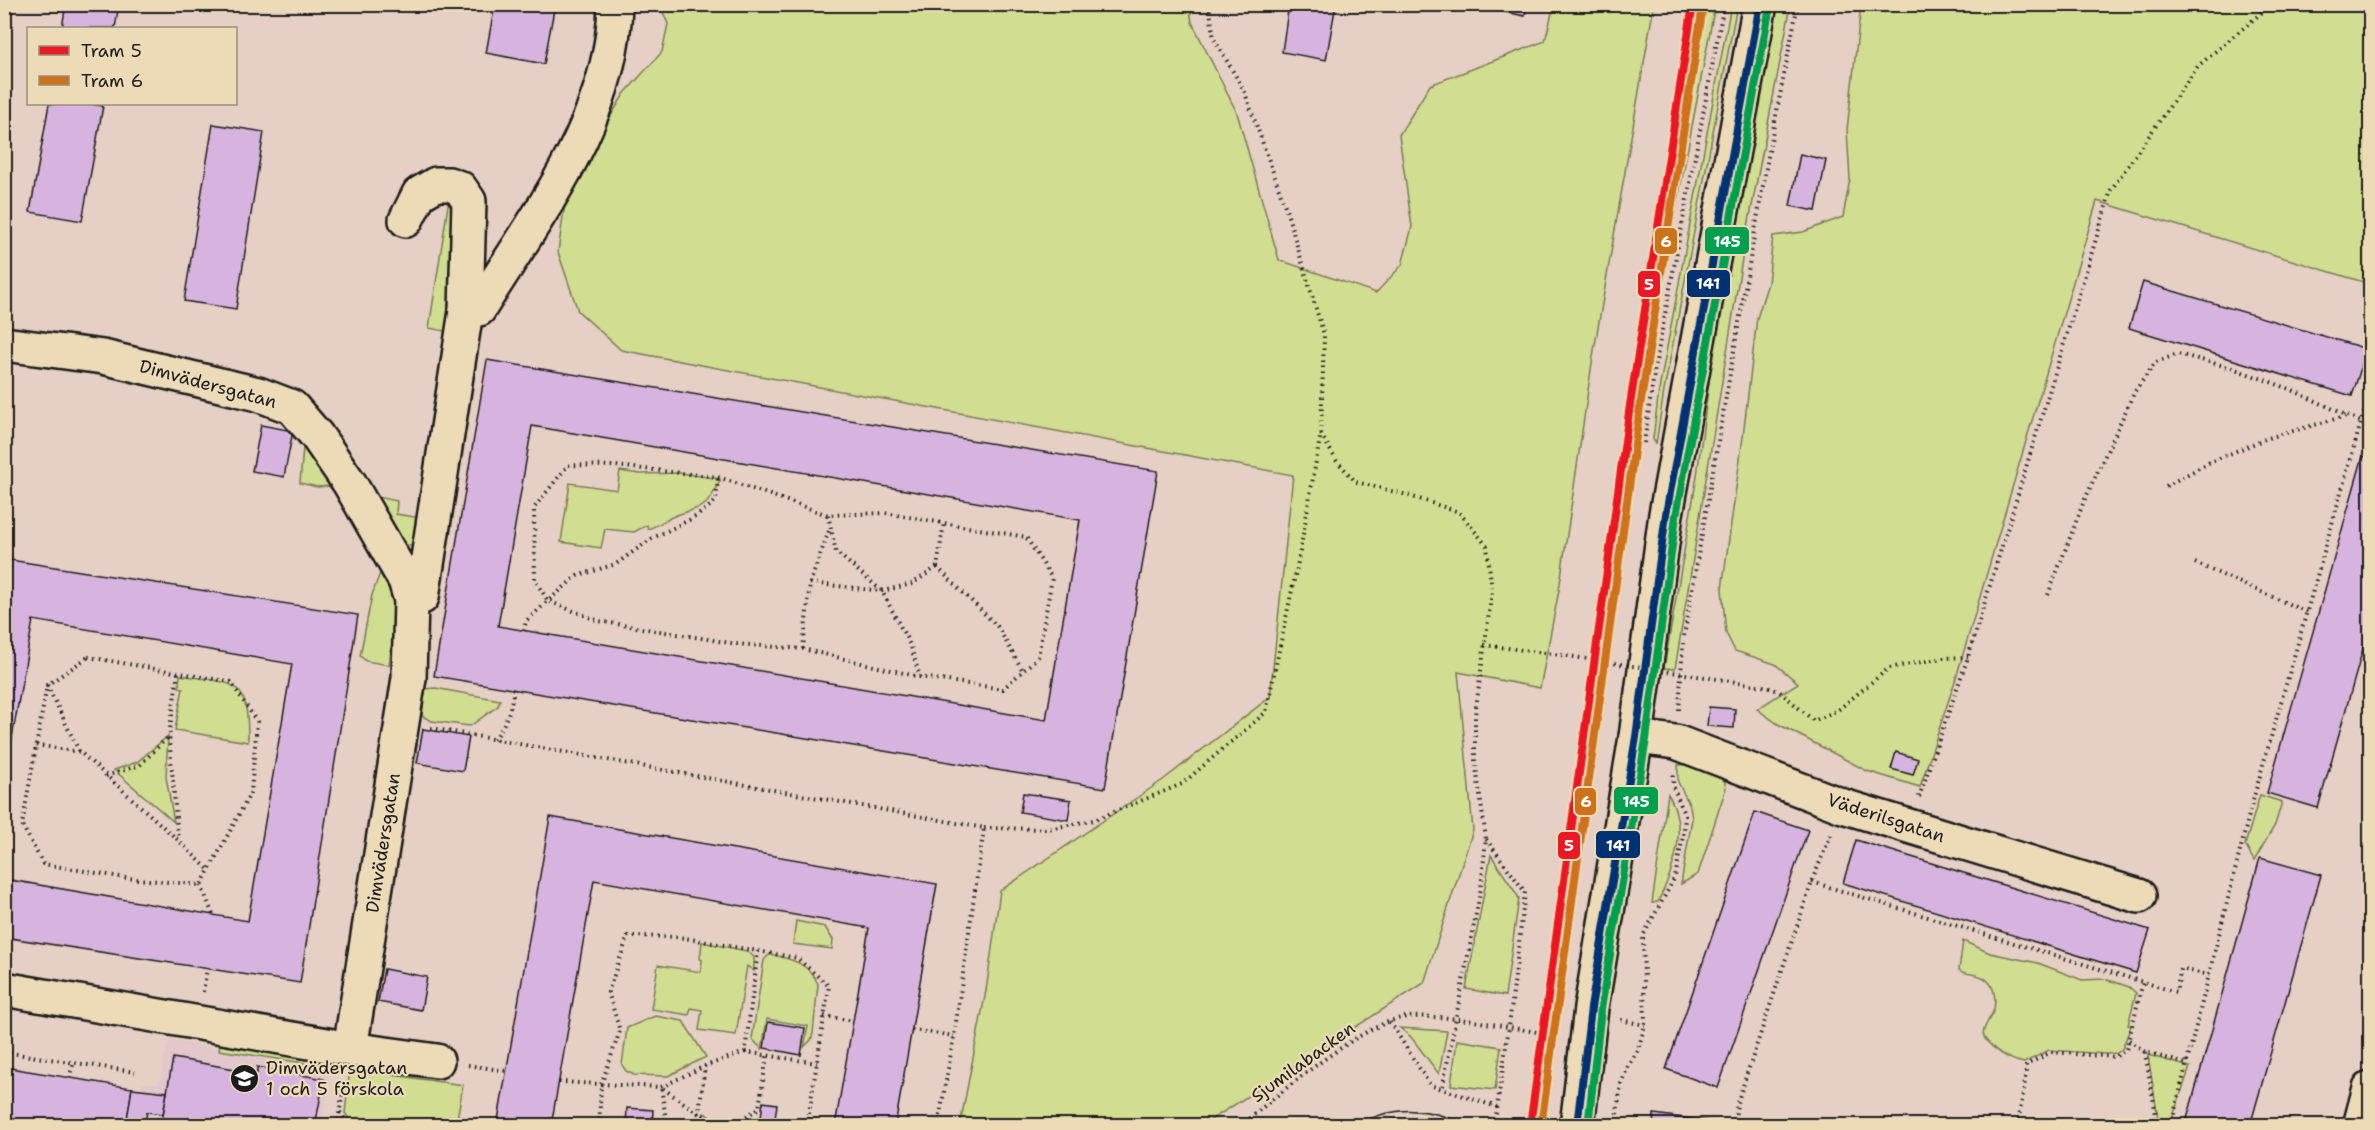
<svg xmlns="http://www.w3.org/2000/svg" width="2375" height="1130" viewBox="0 0 2375 1130" font-family="'Shantell Sans',sans-serif">
<style>
.built{fill:#e2c7cc}
.green{fill:#d1dd90;stroke:#767c56;stroke-width:1.5}
.building{fill:#d7b4df;stroke:#1c1c1c;stroke-width:1.5;fill-rule:evenodd}
.lines{fill:none;stroke-linecap:round;stroke-linejoin:round}
.minor-casing{stroke:#1c1c1c;stroke-width:38}
.path{stroke:#1c1c1c;stroke-width:4;stroke-dasharray:1.5 4.5;stroke-linecap:butt}
.minor{stroke:#eddbb8;stroke-width:33}
.tram{stroke:#1c1c1c;stroke-width:1.5}
.path-bridge{stroke:#1c1c1c;stroke-width:4;stroke-dasharray:1.5 4.5;stroke-linecap:butt}
.bus-1-casing{stroke:#eddbb8;stroke-width:12}
.bus-2-casing{stroke:#eddbb8;stroke-width:12}
.bus-1{stroke:#003273;stroke-width:8}
.bus-2{stroke:#019f4e;stroke-width:8}
.tram-1-casing{stroke:#eddbb8;stroke-width:12}
.tram-2-casing{stroke:#eddbb8;stroke-width:12}
.tram-1{stroke:#eb1923;stroke-width:8}
.tram-2{stroke:#ce721a;stroke-width:8}
.labels{text-anchor:middle;dominant-baseline:central;stroke-width:4.5;stroke-linejoin:round;paint-order:stroke}
.street-label{font-size:18px;fill:#1c1c1c;stroke:#eddbb8}
.poi-label{font-size:18px;fill:#1c1c1c;stroke:#eddbb8;text-anchor:start}
.line-badge{stroke:#eddbb8;stroke-width:2}
.badge-label{font-size:16px;text-anchor:middle;font-weight:bold;fill:#fff}
</style>
<rect width="100%" height="100%" fill="#e6cfc4"/>
<filter id="ink" filterUnits="userSpaceOnUse"><feTurbulence type="fractalNoise" baseFrequency=".0167" numOctaves="2"/><feDisplacementMap in="SourceGraphic" scale="12" xChannelSelector="R" yChannelSelector="G"/><feConvolveMatrix kernelMatrix="1 2 1 2 8 2 1 2 1" color-interpolation-filters="sRGB"/></filter>
<g filter="url(#ink)">
<g class="built">
<path d="M 5,368 L 11,471 L 5,479 L 4,368 Z"/>
<path d="M 169,1040 L 330,1072 L 321,1125 L 140,1126 L 142,1084 L 159,1084 Z"/>
</g>
<g class="green">
<path d="M 660,5 L 1189,5 L 1192,22 L 1237,113 L 1279,260 L 1376,293 L 1402,265 L 1412,227 L 1399,135 L 1430,85 L 1545,41 L 1554,5 L 1654,5 L 1593,356 L 1559,590 L 1540,688 L 1458,672 L 1473,830 L 1424,983 L 1203,1125 L 960,1125 L 986,991 L 1000,891 L 1163,780 L 1270,697 L 1293,475 L 621,350 L 578,311 L 558,252 L 567,189 L 624,94 L 662,52 L 668,24 Z"/>
<path d="M 1704,5 L 1715,5 L 1668,253 L 1665,252 L 1683,127 Z"/>
<path d="M 1731,5 L 1737,5 L 1664,391 L 1656,444 L 1653,439 L 1659,390 Z"/>
<path d="M 1774,5 L 1791,5 L 1744,247 L 1675,669 L 1664,668 L 1697,476 L 1723,271 Z"/>
<path d="M 1861,5 L 2360,5 L 2370,20 L 2370,284 L 2097,201 L 1956,678 L 1920,787 L 1867,771 L 1778,724 L 1757,709 L 1798,683 L 1775,664 L 1735,651 L 1726,633 L 1722,589 L 1743,437 L 1757,318 L 1768,283 L 1773,236 L 1803,232 L 1843,217 L 1850,179 L 1847,130 Z"/>
<path d="M 457,194 L 450,332 L 429,328 L 449,199 Z"/>
<path d="M 303,448 L 308,448 L 331,486 L 317,487 L 300,483 Z"/>
<path d="M 620,471 L 640,474 L 681,473 L 720,479 L 720,481 C 704,513 703,505 674,516 C 665,520 657,526 648,529 L 647,525 L 634,532 L 605,529 L 601,548 L 561,542 L 570,483 L 617,490 Z"/>
<path d="M 378,497 L 397,501 L 396,514 L 421,518 L 416,543 L 411,546 L 402,544 Z"/>
<path d="M 380,573 L 397,604 L 389,665 L 366,661 L 360,656 L 372,595 Z"/>
<path d="M 180,675 C 238,684 248,678 248,742 L 175,730 L 183,688 L 179,687 Z"/>
<path d="M 435,688 L 500,700 L 498,706 L 470,726 L 432,721 L 422,716 L 425,689 Z"/>
<path d="M 168,736 L 166,777 L 174,822 L 114,770 L 137,762 Z"/>
<path d="M 1689,764 L 1723,775 L 1726,788 L 1698,874 L 1681,884 L 1692,819 L 1690,806 L 1678,782 L 1678,765 Z"/>
<path d="M 1668,794 C 1689,828 1674,869 1658,902 L 1652,903 Z"/>
<path d="M 2260,795 L 2282,802 L 2275,825 L 2254,861 L 2245,845 Z"/>
<path d="M 1491,855 L 1519,898 L 1505,996 L 1466,989 Z"/>
<path d="M 796,921 L 825,927 L 833,940 L 832,949 L 793,944 Z"/>
<path d="M 1963,941 L 1990,953 L 2038,963 L 2082,980 L 2105,979 L 2118,983 L 2129,987 L 2136,993 L 2128,1025 L 2131,1026 L 2122,1049 L 2117,1053 L 2106,1054 L 2049,1050 L 2024,1063 C 2014,1061 2003,1056 1995,1049 C 1978,1035 1982,1032 1991,1016 C 1997,1006 1996,989 1988,981 C 1979,972 1967,976 1959,970 Z"/>
<path d="M 702,942 L 747,951 L 754,957 L 754,971 L 747,966 L 736,1035 L 699,1030 L 702,1010 L 691,1008 L 689,1015 L 651,1009 L 658,965 L 701,972 L 702,960 L 700,959 Z"/>
<path d="M 770,954 C 791,959 809,963 818,984 L 813,1033 L 811,1040 L 804,1047 L 808,1026 L 767,1019 L 762,1049 L 752,1039 L 764,960 Z"/>
<path d="M 655,1016 L 683,1021 L 706,1057 L 668,1076 L 634,1075 L 626,1071 L 622,1065 L 627,1028 Z"/>
<path d="M 1400,1028 L 1447,1031 L 1439,1074 L 1411,1037 Z"/>
<path d="M 221,1038 L 326,1060 L 330,1067 L 219,1050 Z"/>
<path d="M 1457,1040 L 1501,1047 L 1495,1090 L 1451,1085 Z"/>
<path d="M 2148,1055 L 2190,1067 L 2170,1125 L 2159,1125 Z"/>
<path d="M 350,1069 L 463,1085 L 456,1125 L 353,1125 L 345,1113 Z"/>
<path d="M 704,1113 L 726,1125 L 699,1125 Z"/>
<path d="M 1394,1119 L 1416,1119 L 1445,1125 L 1375,1125 Z"/>
</g>
<g class="building">
<path d="M 66,4 L 119,4 L 115,28 L 62,28 Z"/>
<path d="M 495,4 L 555,4 L 544,64 L 486,53 Z"/>
<path d="M 1289,4 L 1336,4 L 1326,60 L 1282,52 Z"/>
<path d="M 1467,4 L 1527,4 L 1525,16 Z"/>
<path d="M 49,104 L 91,104 L 103,106 L 82,221 L 30,212 Z"/>
<path d="M 213,124 L 264,132 L 236,309 L 184,301 Z"/>
<path d="M 1800,154 L 1826,160 L 1816,211 L 1790,206 Z"/>
<path d="M 2143,282 L 2367,349 L 2352,396 L 2129,328 Z"/>
<path d="M 487,360 L 1158,471 L 1105,788 L 434,676 ZM 532,426 L 1080,520 L 1046,720 L 498,626 Z"/>
<path d="M 261,425 L 293,431 L 284,477 L 252,471 Z"/>
<path d="M 2363,456 L 2370,458 L 2370,624 L 2318,808 L 2267,793 Z"/>
<path d="M 4,559 L 358,615 L 300,983 L 4,937 L 4,879 L 248,921 L 292,664 L 33,620 L 4,783 Z"/>
<path d="M 1709,707 L 1735,709 L 1734,728 L 1707,726 Z"/>
<path d="M 423,729 L 469,737 L 463,771 L 417,763 Z"/>
<path d="M 1896,752 L 1918,759 L 1913,775 L 1891,769 Z"/>
<path d="M 1023,793 L 1071,800 L 1068,820 L 1020,812 Z"/>
<path d="M 1755,812 L 1808,830 L 1718,1088 L 1666,1069 Z"/>
<path d="M 550,817 L 937,884 L 895,1126 L 835,1126 L 869,928 L 594,880 L 551,1126 L 497,1126 Z"/>
<path d="M 1856,840 L 2150,930 L 2136,973 L 1843,883 Z"/>
<path d="M 2260,858 L 2321,875 L 2250,1126 L 2185,1126 Z"/>
<path d="M 384,969 L 427,977 L 421,1010 L 378,1002 Z"/>
<path d="M 768,1022 L 805,1028 L 801,1055 L 764,1048 Z"/>
<path d="M 173,1058 L 257,1073 L 257,1067 L 324,1079 L 315,1126 L 161,1126 Z"/>
<path d="M 4,1067 L 132,1088 L 126,1126 L 4,1125 Z"/>
<path d="M 132,1088 L 167,1092 L 163,1114 L 147,1112 L 144,1126 L 126,1126 Z"/>
<path d="M 763,1102 L 777,1104 L 774,1126 L 760,1124 Z"/>
<path d="M 627,1108 L 653,1110 L 652,1126 L 626,1126 Z"/>
<path d="M 1654,1114 L 1713,1122 L 1712,1126 L 1653,1126 Z"/>
</g>
<g class="lines">
<defs>
<g id="minor">
<path d="M 406,220 L 419,194 L 436,184 L 449,184 L 460,188 L 469,201 L 466,311 L 422,597 L 411,600"/>
<path d="M 466,311 L 479,309 C 537,215 613,120 615,4"/>
<path d="M 4,344 L 103,357 L 258,394 L 292,407 L 317,436 L 350,484 L 405,580 L 411,600 L 409,678 L 350,1049"/>
<path d="M 1636,737 L 1676,742 L 1843,806 L 2139,896"/>
<path d="M 4,989 L 350,1049 L 437,1061"/>
<path d="M 1577,1126 L 1591,1008 L 1636,737 L 1666,514 L 1760,4"/>
<path d="M 2360,1126 L 2370,1088"/>
</g>
</defs>
<use href="#minor" class="minor-casing"/>
<g class="path">
<path d="M 1321,434 L 1336,460 L 1356,482 L 1407,495 L 1459,512 L 1487,546 L 1492,592 L 1475,715 L 1475,760 L 1486,839 L 1481,888 L 1442,1090"/>
<path d="M 1644,443 L 1655,367 L 1724,4"/>
<path d="M 2166,486 L 2210,462 L 2265,439 L 2346,416"/>
<path d="M 828,515 L 836,552 L 882,591 L 911,647 L 920,677"/>
<path d="M 2195,563 L 2307,612"/>
<path d="M 937,567 L 997,626 L 1023,671"/>
<path d="M 810,583 L 882,591 L 912,584 L 937,567 L 944,523"/>
<path d="M 2048,595 L 2084,501 L 2135,391 L 2156,362 L 2178,354 L 2232,368 L 2290,389 L 2361,422"/>
<path d="M 524,631 L 526,621 L 548,601 L 599,621 L 737,644 L 803,649 L 920,677 L 1003,689 L 1038,657 L 1052,578 L 1026,537 L 885,513 L 828,515 L 718,477 L 616,466 L 568,465 L 534,508 L 535,580 L 548,601 L 577,576 L 616,564 L 651,539 L 697,516 L 716,501 L 718,477"/>
<path d="M 1684,636 L 1769,151 L 1798,4"/>
<path d="M 1484,645 L 1561,655"/>
<path d="M 803,649 L 810,583 L 830,528"/>
<path d="M 88,657 L 231,682 L 257,722 L 251,792 L 201,885 L 126,878 L 43,864 L 22,825 L 47,685 Z"/>
<path d="M 178,673 L 169,736 L 178,839"/>
<path d="M 47,685 L 79,751"/>
<path d="M 1763,686 L 1779,691 L 1814,721 L 1838,710 L 1889,668 L 1943,658 L 1968,657"/>
<path d="M 1679,710 L 1683,643"/>
<path d="M 431,728 L 984,828 L 954,1036 L 938,1126"/>
<path d="M 494,740 C 506,724 511,709 514,689"/>
<path d="M 36,745 L 80,752 L 178,840 L 209,870"/>
<path d="M 106,776 L 140,765 L 168,737"/>
<path d="M 1919,797 L 1968,657 L 2111,190 L 2198,66 L 2272,4"/>
<path d="M 984,828 L 1048,829 L 1094,820 L 1182,784 L 1266,712 L 1299,557 L 1321,433 L 1324,335 L 1285,206 L 1244,90 L 1214,39 L 1209,4"/>
<path d="M 1812,882 L 2176,992 L 2181,969 L 2209,975"/>
<path d="M 201,885 L 213,915"/>
<path d="M 203,992 L 207,969"/>
<path d="M 824,1016 L 853,1021"/>
<path d="M 1621,1020 L 1645,1025"/>
<path d="M 1390,1022 L 1430,1085 L 1497,1107 L 1509,1027 L 1525,892 L 1486,839"/>
<path d="M 912,1030 L 954,1036"/>
<path d="M 2129,1040 L 2145,1052 L 2187,1064"/>
<path d="M 4,1052 L 135,1072"/>
<path d="M 745,1052 L 817,1063"/>
<path d="M 2145,1052 L 2158,1126"/>
<path d="M 468,1065 L 506,1071"/>
<path d="M 69,1078 L 74,1062"/>
<path d="M 559,1082 L 661,1087 L 705,1066 L 745,1052 L 758,951"/>
<path d="M 340,1112 L 349,1126"/>
<path d="M 337,1126 L 345,1079"/>
<path d="M 599,1126 L 601,1085 L 620,1031 L 608,992 L 628,936 L 679,937 L 797,958 L 829,986 L 807,1126"/>
<path d="M 667,1126 L 661,1087 L 698,1113 L 725,1126"/>
<path d="M 697,1126 L 705,1066"/>
<path d="M 731,1126 L 759,1108 L 767,1055"/>
<path d="M 1240,1126 C 1276,1097 1364,1020 1408,1017 C 1459,1014 1508,1029 1558,1035"/>
<path d="M 1494,1126 L 1497,1107"/>
<path d="M 1615,1126 L 1621,1084 L 1628,1066 L 1638,1050 L 1645,1025 L 1643,936 L 1675,877 L 1684,831 L 1685,816 L 1673,786 L 1673,774"/>
<path d="M 1734,1126 L 1737,1103 L 1814,876 L 1831,835"/>
<path d="M 2018,1126 C 2020,1105 2026,1086 2026,1065 L 2051,1052 L 2115,1057 L 2126,1050 L 2143,982"/>
<path d="M 2171,1126 L 2251,807 L 2370,391"/>
</g>
<use href="#minor" class="minor"/>
<path class="tram" d="M 1356,1126 C 1392,1105 1431,1106 1466,1126"/>
<path class="path-bridge" d="M 1561,655 L 1763,686"/>
<defs>
<path id="bus-1" d="M 1577,1126 L 1591,1008 L 1636,737 L 1666,514 L 1760,4"/>
<path id="bus-2" d="M 1588,1126 L 1601,1009 L 1646,739 L 1676,516 L 1770,6"/>
</defs>
<use href="#bus-1" class="bus-1-casing"/>
<use href="#bus-2" class="bus-2-casing"/>
<use href="#bus-1" class="bus-1"/>
<use href="#bus-2" class="bus-2"/>
<defs>
<path id="tram-1" d="M 1530,1126 L 1630,405 L 1693,4"/>
<path id="tram-2" d="M 1541,1126 L 1640,407 L 1703,6"/>
</defs>
<use href="#tram-1" class="tram-1-casing"/>
<use href="#tram-2" class="tram-2-casing"/>
<use href="#tram-1" class="tram-1"/>
<use href="#tram-2" class="tram-2"/>
</g>
</g>
<defs>
<symbol id="school-disc" viewBox="-11 -11 22 22"><circle r="9.5" fill="#1c1c1c" stroke="#eddbb8"/><path d="M0-5L7-2L0 1L-7-2ZM-4 1L0 2.5L4 1V4Q0 6-4 4Z" fill="#fff"/></symbol>
</defs>
<g fill-rule="evenodd">
<use href="#school-disc" x="228" y="1062" width="33" height="33"/>
</g>
<g class="labels">
<g class="street-label">
<text transform="translate(208 384) rotate(15)">Dimvädersgatan</text>
<text transform="translate(1886 818) rotate(18)">Väderilsgatan</text>
<text transform="translate(383 843) rotate(-81)">Dimvädersgatan</text>
<text transform="translate(1303 1062) rotate(-36)">Sjumilabacken</text>
</g>
<g class="poi-label">
<text x="266" y="1068">Dimvädersgatan<tspan x="266" dy="21">1 och 5 förskola</tspan></text>
</g>
</g>
<g class="line-badge">
<rect x="1704" y="226" width="46" height="29" rx="6" fill="#019f4e"/>
<rect x="1654" y="227" width="24" height="28" rx="6" fill="#ce721a"/>
<rect x="1686" y="269" width="45" height="29" rx="6" fill="#003273"/>
<rect x="1637" y="270" width="24" height="28" rx="6" fill="#eb1923"/>
<rect x="1613" y="786" width="46" height="29" rx="6" fill="#019f4e"/>
<rect x="1574" y="787" width="23" height="29" rx="6" fill="#ce721a"/>
<rect x="1595" y="830" width="46" height="29" rx="6" fill="#003273"/>
<rect x="1557" y="831" width="24" height="29" rx="6" fill="#eb1923"/>
</g>
<g class="badge-label">
<text x="1727" y="247">145</text>
<text x="1666" y="247">6</text>
<text x="1708" y="289">141</text>
<text x="1649" y="290">5</text>
<text x="1636" y="807">145</text>
<text x="1586" y="807">6</text>
<text x="1618" y="851">141</text>
<text x="1569" y="851">5</text>
</g>
<rect width="2375" height="1130" fill="none" stroke="#eddbb8" stroke-width="24"/>
<rect x="12" y="12" width="2351" height="1106" fill="none" stroke="#1c1c1c" stroke-width="2" filter="url(#ink)"/>
<rect x="27" y="27" width="210" height="78" fill="#eddbb8" stroke="#998f7a" stroke-width="1.5"/>
<rect x="39" y="46" width="30" height="9" fill="#eb1923" stroke="#998f7a" stroke-width="1.5"/>
<text x="81" y="57" font-size="18" fill="#1c1c1c">Tram 5</text>
<rect x="39" y="76" width="30" height="9" fill="#ce721a" stroke="#998f7a" stroke-width="1.5"/>
<text x="81" y="87" font-size="18" fill="#1c1c1c">Tram 6</text>
</svg>
